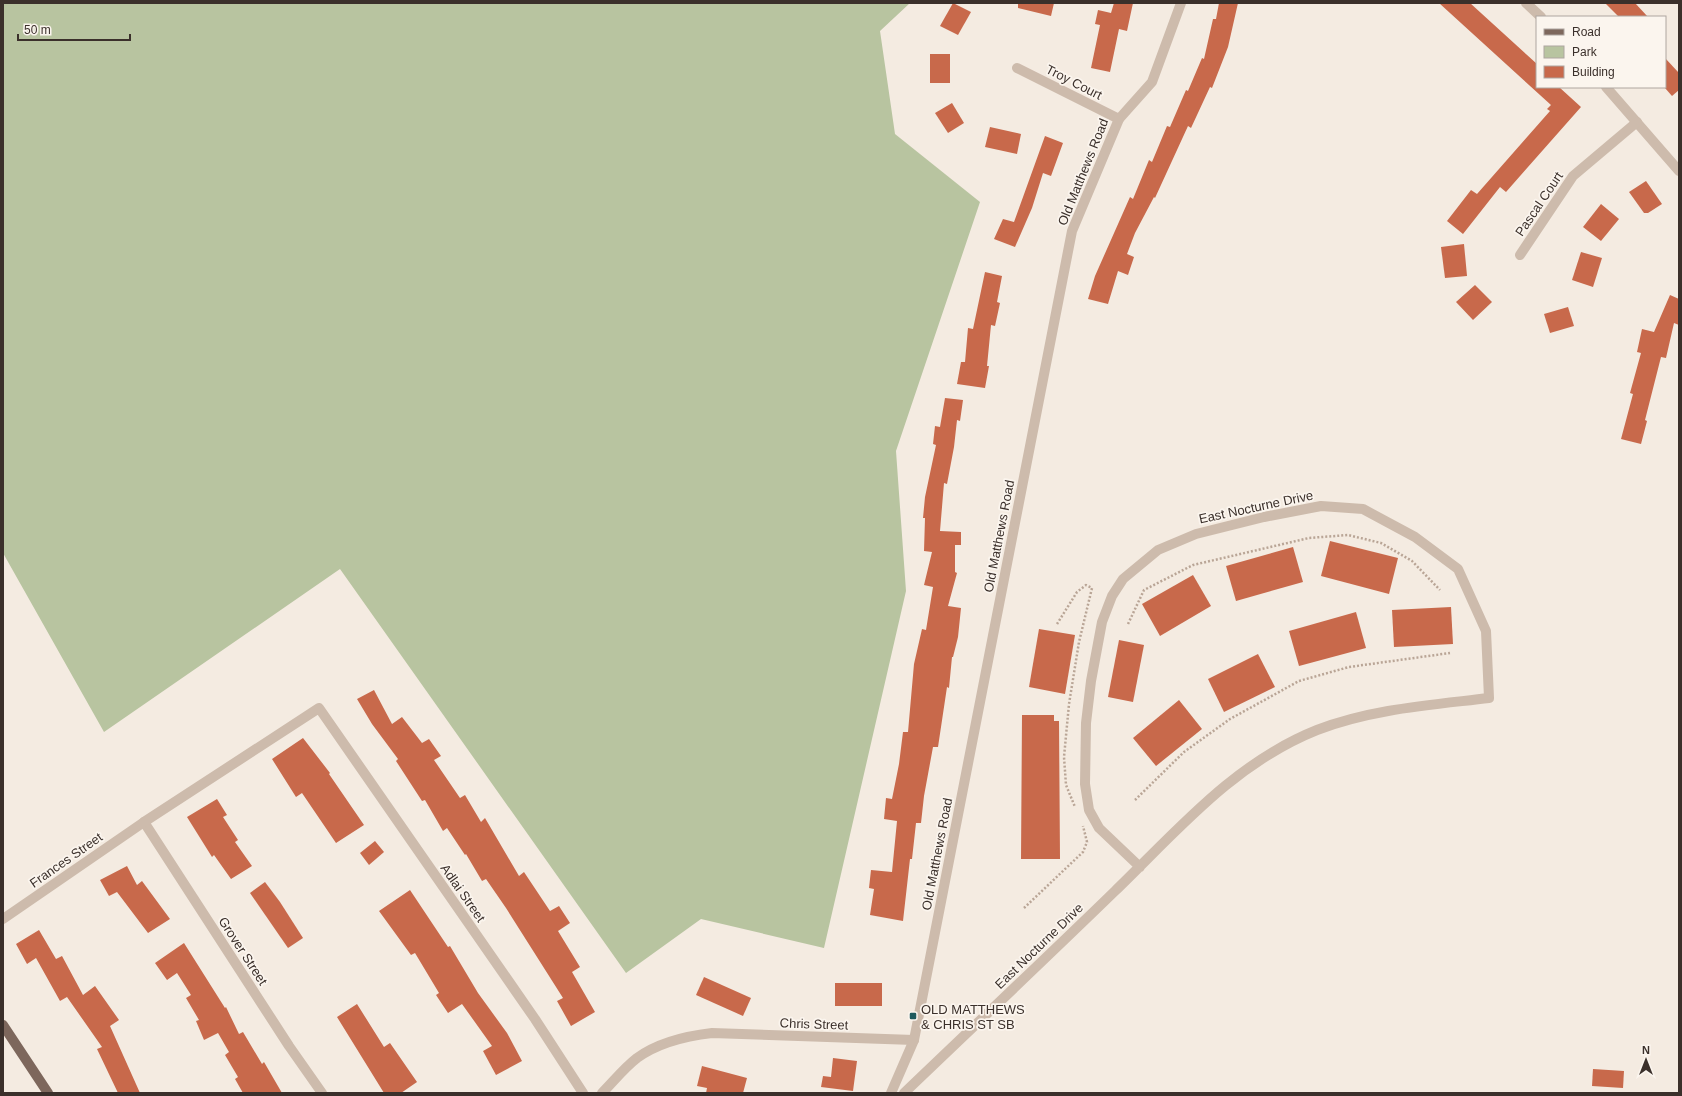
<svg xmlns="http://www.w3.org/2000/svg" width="1682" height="1096" viewBox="0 0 1682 1096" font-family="Helvetica,sans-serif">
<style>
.green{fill:#b8c4a0}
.building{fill:#c8694b}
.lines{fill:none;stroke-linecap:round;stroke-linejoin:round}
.path{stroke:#b9a596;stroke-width:2.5;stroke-dasharray:2 2;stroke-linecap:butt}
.minor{stroke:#cdbbac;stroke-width:10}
.major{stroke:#7d675c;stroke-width:10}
.poi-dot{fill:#1f5a5e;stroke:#fbf5ee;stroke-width:1.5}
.labels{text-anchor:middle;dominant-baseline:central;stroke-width:3.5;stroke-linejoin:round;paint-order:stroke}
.street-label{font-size:13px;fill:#3b302b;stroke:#fbf5ee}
.poi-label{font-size:13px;fill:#3b302b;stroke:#fbf5ee;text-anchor:start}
</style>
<rect width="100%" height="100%" fill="#f4ebe1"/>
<path class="green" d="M 3,3 L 910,3 L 880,31 L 895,134 L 980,202 L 896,451 L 906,591 L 824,948 L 701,919 L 626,973 L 340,569 L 104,732 L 3,553 Z"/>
<g class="building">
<path d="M 953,3 L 971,12 L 958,35 L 940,26 Z"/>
<path d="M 1018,3 L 1054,3 L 1051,16 L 1018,8 Z"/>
<path d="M 1114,3 L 1133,3 L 1127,31 L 1119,29 L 1110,72 L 1091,68 L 1100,25 L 1095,24 L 1098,10 L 1111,13 Z"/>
<path d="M 1219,3 L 1238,3 L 1228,47 L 1212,88 L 1210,87 L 1191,128 L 1188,126 L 1155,198 L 1154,197 L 1135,233 L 1127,254 L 1134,257 L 1128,275 L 1118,271 L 1108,304 L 1088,299 L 1095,276 L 1130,197 L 1133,199 L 1149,160 L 1152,162 L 1167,126 L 1170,127 L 1186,90 L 1188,91 L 1202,58 L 1204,59 L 1213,19 L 1216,19 Z"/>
<path d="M 1439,3 L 1470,3 L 1537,64 L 1537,87 L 1559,87 L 1581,107 L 1506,192 L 1500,187 L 1463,234 L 1447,221 L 1471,190 L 1477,194 L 1550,111 L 1547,109 L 1551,105 Z"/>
<path d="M 1605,3 L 1635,3 L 1648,17 L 1619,17 Z"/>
<rect x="930" y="54" width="20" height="29"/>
<path d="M 1665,58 L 1679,73 L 1679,90 L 1672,96 L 1665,88 Z"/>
<path d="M 952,103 L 964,123 L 948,133 L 935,113 Z"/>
<path d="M 990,127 L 1021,134 L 1017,154 L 985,147 Z"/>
<path d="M 1045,136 L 1063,143 L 1051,176 L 1043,173 L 1032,208 L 1015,247 L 994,239 L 1003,219 L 1014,222 Z"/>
<path d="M 1646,181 L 1662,204 L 1648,213 L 1644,213 L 1629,192 Z"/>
<path d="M 1601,204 L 1619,219 L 1601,241 L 1583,227 Z"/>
<path d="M 1464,244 L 1467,276 L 1445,278 L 1441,247 Z"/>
<path d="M 1581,252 L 1602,258 L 1593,287 L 1572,280 Z"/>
<path d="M 985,272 L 1002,276 L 997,302 L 1000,303 L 995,326 L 991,325 L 987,366 L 989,366 L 985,388 L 957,384 L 961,362 L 965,362 L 968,328 L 973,329 Z"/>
<path d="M 1475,285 L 1492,302 L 1473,320 L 1456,302 Z"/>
<path d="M 1670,295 L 1679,299 L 1679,325 L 1674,323 L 1666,358 L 1661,357 L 1645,420 L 1647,421 L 1641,444 L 1621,439 L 1633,394 L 1630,393 L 1641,353 L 1637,352 L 1642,329 L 1654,332 Z"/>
<path d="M 1568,307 L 1574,326 L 1550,333 L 1544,314 Z"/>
<path d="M 945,398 L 963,400 L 960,421 L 957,420 L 954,447 L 947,484 L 944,483 L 940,531 L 961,532 L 961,545 L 955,545 L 955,572 L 957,573 L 948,606 L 961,608 L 958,637 L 953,657 L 952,657 L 949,688 L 947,687 L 938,747 L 933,747 L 924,796 L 921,823 L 916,823 L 912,859 L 910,859 L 903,921 L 870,915 L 874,889 L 869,888 L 871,870 L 892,872 L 897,821 L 884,819 L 886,798 L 892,799 L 899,764 L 903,732 L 908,732 L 914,664 L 922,629 L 926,630 L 933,587 L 924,585 L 932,552 L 924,551 L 925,518 L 923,518 L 925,497 L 936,445 L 933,444 L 935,426 L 940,427 Z"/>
<path d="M 1330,541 L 1398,558 L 1389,594 L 1321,576 Z"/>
<path d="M 1293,547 L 1303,582 L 1236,601 L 1226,566 Z"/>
<path d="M 1193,575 L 1211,606 L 1160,636 L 1142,604 Z"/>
<path d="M 1451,607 L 1453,644 L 1394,647 L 1392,610 Z"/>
<path d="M 1356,612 L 1366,648 L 1299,666 L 1289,631 Z"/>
<path d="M 1039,629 L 1075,635 L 1065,694 L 1029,687 Z"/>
<path d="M 1119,640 L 1144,645 L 1133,702 L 1108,697 Z"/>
<path d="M 1258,654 L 1275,687 L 1224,712 L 1208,679 Z"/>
<path d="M 374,690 L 392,724 L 402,717 L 422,743 L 429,739 L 441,756 L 434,760 L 460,798 L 465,795 L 481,822 L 485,818 L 519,876 L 524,872 L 550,911 L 559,906 L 570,923 L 558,931 L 580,967 L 572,972 L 595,1012 L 571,1026 L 557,1001 L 563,998 L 506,908 L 486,879 L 482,881 L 466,854 L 465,855 L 447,828 L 443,831 L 425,800 L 422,801 L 396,761 L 398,759 L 372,724 L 357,699 Z"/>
<path d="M 1179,700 L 1202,729 L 1156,766 L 1133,738 Z"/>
<path d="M 1022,715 L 1054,715 L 1054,721 L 1059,721 L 1060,859 L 1021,859 Z"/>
<path d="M 303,738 L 330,773 L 329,774 L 364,825 L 336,843 L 302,793 L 296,797 L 272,759 Z"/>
<path d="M 217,799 L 227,815 L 223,817 L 238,840 L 235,842 L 252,866 L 231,879 L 214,855 L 212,857 L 187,817 Z"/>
<path d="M 375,841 L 384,852 L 369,865 L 360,853 Z"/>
<path d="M 127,866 L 137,885 L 142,881 L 170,919 L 148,933 L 117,892 L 109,896 L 100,880 Z"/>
<path d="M 265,882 L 280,902 L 303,938 L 288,948 L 250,893 Z"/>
<path d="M 410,890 L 448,947 L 450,946 L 478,993 L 507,1033 L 522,1061 L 496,1075 L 483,1051 L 492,1046 L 462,1004 L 448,1013 L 436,995 L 439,993 L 415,953 L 411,955 L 379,911 Z"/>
<path d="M 39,930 L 56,959 L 62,956 L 83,995 L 95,986 L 119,1020 L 110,1026 L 140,1093 L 118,1093 L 97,1049 L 102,1047 L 67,997 L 60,1001 L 36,958 L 27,964 L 16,944 Z"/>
<path d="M 184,943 L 225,1008 L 226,1007 L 239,1034 L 243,1032 L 262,1064 L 264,1062 L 282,1093 L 243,1093 L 235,1079 L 238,1077 L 225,1055 L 229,1052 L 218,1033 L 204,1040 L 196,1021 L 199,1020 L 186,998 L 191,995 L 177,973 L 167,980 L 155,963 Z"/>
<path d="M 704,977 L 751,998 L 743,1016 L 696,995 Z"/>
<rect x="835" y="983" width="47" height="23"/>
<path d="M 357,1004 L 384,1047 L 390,1043 L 417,1082 L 401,1093 L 384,1093 L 337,1017 Z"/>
<path d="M 833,1058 L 857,1061 L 853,1091 L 821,1087 L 823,1076 L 831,1077 Z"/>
<path d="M 702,1066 L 747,1078 L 743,1093 L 706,1093 L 707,1088 L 697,1086 Z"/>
<path d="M 1593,1069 L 1624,1071 L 1623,1088 L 1592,1086 Z"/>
</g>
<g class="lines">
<g class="path">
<path d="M 1057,624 L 1077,592 L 1086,585 L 1092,588 L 1079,642 L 1069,704 L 1064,757 L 1066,785 L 1075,807"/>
<path d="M 1128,624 L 1144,590 L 1193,565 L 1309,538 L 1348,535 L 1381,543 L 1412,561 L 1440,590"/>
<path d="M 1135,800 L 1184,752 L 1230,719 L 1299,681 L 1349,667 L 1450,653"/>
<path d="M 1024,908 L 1083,852 L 1087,842 L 1083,826"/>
</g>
<g class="minor">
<path d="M 1526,3 L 1541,17"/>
<path d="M 1017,68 L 1119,119"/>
<path d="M 1606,87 L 1679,171"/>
<path d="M 1520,255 L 1573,176 L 1637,122"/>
<path d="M 144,822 L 289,1046 L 322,1093"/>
<path d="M 3,919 L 144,822 L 319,708 L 535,1019 L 583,1093"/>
<path d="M 602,1093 C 613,1082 624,1068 637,1058 C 659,1042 686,1036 712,1033 L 914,1040"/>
<path d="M 891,1093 L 914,1040 L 1072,231 L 1119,119 L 1152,82 L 1181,3"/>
<path d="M 904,1093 C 974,1026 1045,959 1115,891 C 1177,831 1234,763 1317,730 C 1371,709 1431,705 1489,698 L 1486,631 L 1458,569 L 1415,537 L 1363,509 L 1321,506 L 1264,517 L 1196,534 L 1158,550 L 1123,579 L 1112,596 L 1102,622 L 1091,681 L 1086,723 L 1085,784 L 1089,810 L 1099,828 L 1140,867"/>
</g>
<path class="major" d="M 3,1025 L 48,1093"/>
</g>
<rect class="poi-dot" x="909" y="1012" width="8" height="8" rx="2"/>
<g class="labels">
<g class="street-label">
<text transform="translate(1074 82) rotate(27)">Troy Court</text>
<text transform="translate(1083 172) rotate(-68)">Old Matthews Road</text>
<text transform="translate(1539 204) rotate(-56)">Pascal Court</text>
<text transform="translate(1256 507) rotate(-12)">East Nocturne Drive</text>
<text transform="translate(999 536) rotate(-79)">Old Matthews Road</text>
<text transform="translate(937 854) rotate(-79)">Old Matthews Road</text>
<text transform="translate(66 860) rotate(-35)">Frances Street</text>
<text transform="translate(463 893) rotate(55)">Adlai Street</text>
<text transform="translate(1039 946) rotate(-44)">East Nocturne Drive</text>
<text transform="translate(243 951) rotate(57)">Grover Street</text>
<text transform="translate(814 1024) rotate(2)">Chris Street</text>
</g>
<g class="poi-label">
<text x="921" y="1009">OLD MATTHEWS<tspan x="921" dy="15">&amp; CHRIS ST SB</tspan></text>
</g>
</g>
<rect width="1682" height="1096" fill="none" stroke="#3b302b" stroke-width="8"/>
<rect x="1536" y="16" width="130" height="72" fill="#fbf5ee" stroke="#aea6a0"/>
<rect x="1544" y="29" width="20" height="6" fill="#7d675c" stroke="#aea6a0"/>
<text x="1572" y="36" font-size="12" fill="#3b302b">Road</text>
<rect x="1544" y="46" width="20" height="12" fill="#b8c4a0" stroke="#aea6a0"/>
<text x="1572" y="56" font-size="12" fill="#3b302b">Park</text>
<rect x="1544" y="66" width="20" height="12" fill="#c8694b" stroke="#aea6a0"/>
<text x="1572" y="76" font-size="12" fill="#3b302b">Building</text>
<g transform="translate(1646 1060)" stroke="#fbf5ee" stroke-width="3" paint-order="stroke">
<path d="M0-3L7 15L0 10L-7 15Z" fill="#3b302b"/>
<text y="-6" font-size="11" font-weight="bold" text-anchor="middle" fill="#3b302b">N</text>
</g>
<path d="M18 34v6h112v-6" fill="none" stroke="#3b302b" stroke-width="2"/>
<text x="24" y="34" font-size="12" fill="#3b302b" stroke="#fbf5ee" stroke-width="3" paint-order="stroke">50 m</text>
</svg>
